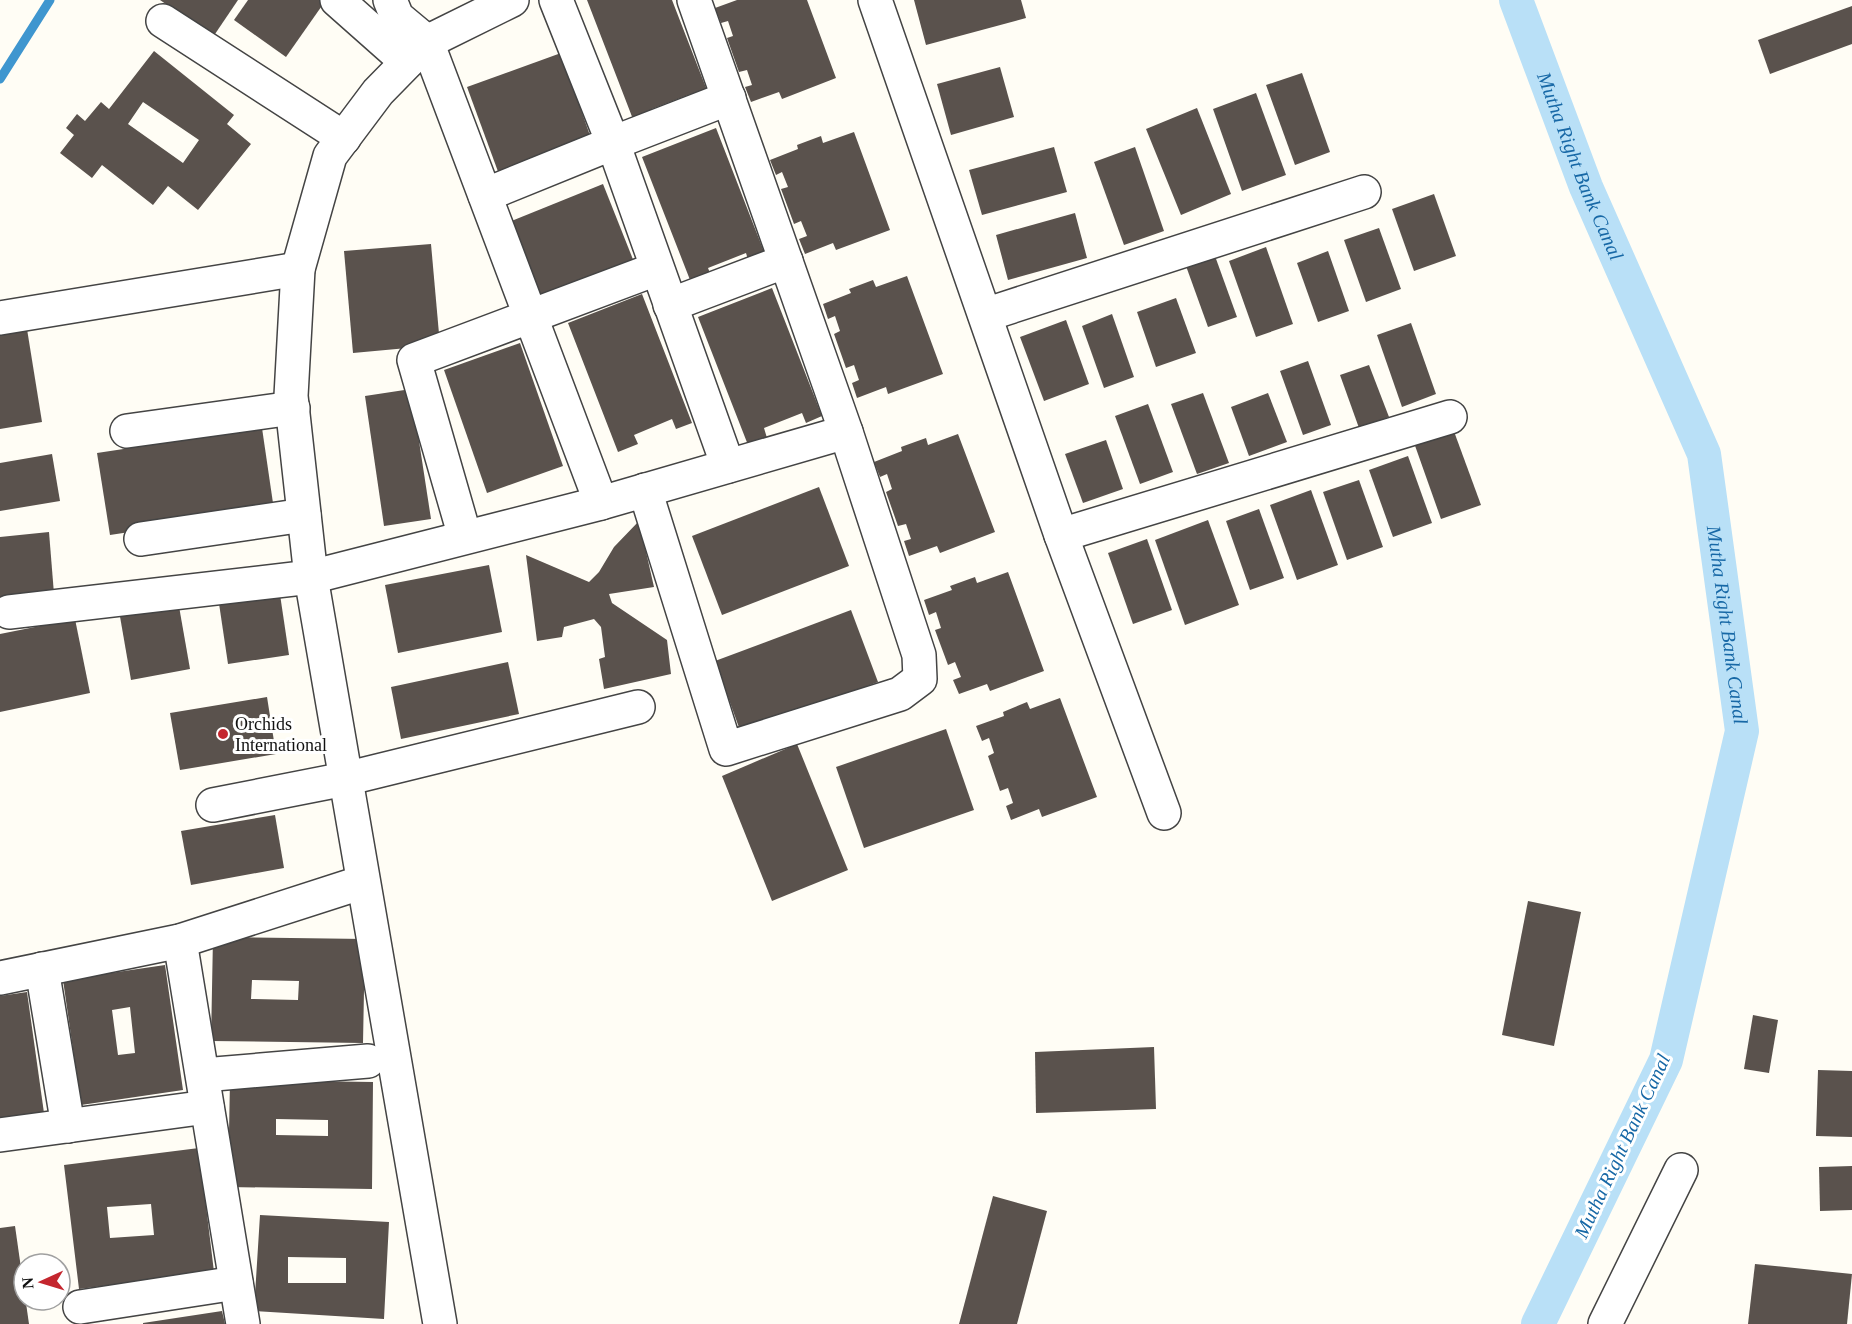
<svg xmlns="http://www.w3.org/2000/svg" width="1852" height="1324" viewBox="0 0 1852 1324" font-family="Georgia,serif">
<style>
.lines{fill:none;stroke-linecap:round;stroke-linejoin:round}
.stream{stroke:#3f96cf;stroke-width:9}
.canal{stroke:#b9e0f7;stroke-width:34}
.building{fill:#5a524d;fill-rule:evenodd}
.minor-casing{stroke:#444;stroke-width:36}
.minor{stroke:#fff;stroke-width:33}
.poi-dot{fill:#c4262e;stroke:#fff;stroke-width:2}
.labels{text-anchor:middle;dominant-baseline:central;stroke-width:6;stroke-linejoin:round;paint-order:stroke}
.poi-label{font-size:18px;fill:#111;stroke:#fff;text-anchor:start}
.water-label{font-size:20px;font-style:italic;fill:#1768a6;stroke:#fff}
</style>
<rect width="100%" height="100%" fill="#fffdf5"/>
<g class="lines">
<path class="stream" d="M 0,79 L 50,0"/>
<path class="canal" id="s1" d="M 1516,0 L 1586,187 L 1704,454 L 1742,731 L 1666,1060 L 1538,1324"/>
</g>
<g class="building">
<path d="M 160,0 L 238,0 L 213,37 Z"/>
<path d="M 248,0 L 326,0 L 286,57 L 234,20 Z"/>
<path d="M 587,0 L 672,0 L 710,98 L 694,104 L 691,94 L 652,109 L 656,119 L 636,127 Z"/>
<path d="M 737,0 L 807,0 L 836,78 L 782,99 L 779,92 L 751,102 L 745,87 L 752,85 L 747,70 L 739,72 L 727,38 L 733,36 L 728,21 L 721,23 L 715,8 Z"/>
<path d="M 914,0 L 1021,0 L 1026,18 L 926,45 Z"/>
<path d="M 1852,6 L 1852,44 L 1770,74 L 1758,40 Z"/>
<path d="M 154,51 L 234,115 L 227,124 L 251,144 L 198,210 L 168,186 L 153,205 L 102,165 L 92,178 L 60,153 L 74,135 L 66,128 L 77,114 L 85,121 L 101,102 L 109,109 ZM 143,102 L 199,140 L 183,163 L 128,124 Z"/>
<path d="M 561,53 L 593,144 L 500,177 L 467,87 Z"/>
<path d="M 1000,67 L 1014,117 L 951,135 L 937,84 Z"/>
<path d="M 1302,73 L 1330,152 L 1295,165 L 1266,85 Z"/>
<path d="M 1256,93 L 1286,175 L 1242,191 L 1213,109 Z"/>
<path d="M 1197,108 L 1231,194 L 1181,215 L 1146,129 Z"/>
<path d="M 716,128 L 766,257 L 749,263 L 746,253 L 708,268 L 712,278 L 692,285 L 642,157 Z"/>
<path d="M 854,132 L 890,230 L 836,250 L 833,243 L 805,254 L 799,239 L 807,236 L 801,221 L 794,224 L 781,189 L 788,187 L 782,172 L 776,175 L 770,160 L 798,149 L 797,145 L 821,136 L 823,143 Z"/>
<path d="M 1054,147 L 1067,192 L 982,215 L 969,170 Z"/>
<path d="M 1135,147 L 1164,231 L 1124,245 L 1094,162 Z"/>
<path d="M 603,184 L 636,267 L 542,305 L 509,222 Z"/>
<path d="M 1434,194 L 1456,256 L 1414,271 L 1392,209 Z"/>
<path d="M 1075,213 L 1087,258 L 1008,280 L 996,235 Z"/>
<path d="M 1379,228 L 1401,289 L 1366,302 L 1344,240 Z"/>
<path d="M 431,244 L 440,345 L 353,353 L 344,251 Z"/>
<path d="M 1266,247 L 1293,324 L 1256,337 L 1229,261 Z"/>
<path d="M 1328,251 L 1349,311 L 1318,322 L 1297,263 Z"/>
<path d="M 1215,256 L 1237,317 L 1208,327 L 1186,266 Z"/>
<path d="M 907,276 L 943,374 L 888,394 L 886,387 L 857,398 L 852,383 L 859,380 L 854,365 L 846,368 L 834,334 L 840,331 L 835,316 L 828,319 L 823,304 L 851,293 L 849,289 L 873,280 L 876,287 Z"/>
<path d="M 772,288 L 822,416 L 806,423 L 802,413 L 764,428 L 767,438 L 748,445 L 698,317 Z"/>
<path d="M 642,294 L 692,423 L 676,429 L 672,419 L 634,435 L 638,444 L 618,452 L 568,323 Z"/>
<path d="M 1176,298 L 1196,353 L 1156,367 L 1137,312 Z"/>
<path d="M 1112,314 L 1134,377 L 1104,388 L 1082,326 Z"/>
<path d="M 1066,320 L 1089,384 L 1044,401 L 1020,337 Z"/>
<path d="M 1411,323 L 1436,394 L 1402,407 L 1377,335 Z"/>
<path d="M 27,329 L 42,422 L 0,429 L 0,333 Z"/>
<path d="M 520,343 L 563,466 L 487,493 L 444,370 Z"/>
<path d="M 1308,361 L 1331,425 L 1303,435 L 1280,371 Z"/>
<path d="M 1369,365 L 1389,417 L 1359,428 L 1340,375 Z"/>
<path d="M 411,389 L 431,519 L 384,526 L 365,396 Z"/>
<path d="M 1203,393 L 1229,463 L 1197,474 L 1171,404 Z"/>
<path d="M 1268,393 L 1287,442 L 1249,456 L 1231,407 Z"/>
<path d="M 1148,404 L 1173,472 L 1140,484 L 1115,416 Z"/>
<path d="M 1452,426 L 1481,505 L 1441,519 L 1413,440 Z"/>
<path d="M 262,428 L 274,510 L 110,535 L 97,453 Z"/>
<path d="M 958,434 L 995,532 L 940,553 L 937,546 L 909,556 L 904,541 L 911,539 L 906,524 L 898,526 L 886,492 L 892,489 L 887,474 L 880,477 L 874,462 L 902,451 L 901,447 L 926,438 L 928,445 Z"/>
<path d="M 1106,440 L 1123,489 L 1083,503 L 1065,454 Z"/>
<path d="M 52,454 L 60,501 L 0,511 L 0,463 Z"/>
<path d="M 1408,456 L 1432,523 L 1393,537 L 1369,470 Z"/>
<path d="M 1359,480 L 1383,547 L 1347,560 L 1323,492 Z"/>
<path d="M 819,487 L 849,566 L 722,615 L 692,536 Z"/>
<path d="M 1311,490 L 1338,565 L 1297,580 L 1270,505 Z"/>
<path d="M 1259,509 L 1284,578 L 1250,590 L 1226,521 Z"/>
<path d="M 1208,520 L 1239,605 L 1185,625 L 1155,540 Z"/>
<path d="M 639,521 L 654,587 L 609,594 L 612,603 L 667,640 L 671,674 L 604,689 L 599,659 L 605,657 L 601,627 L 594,619 L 564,627 L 562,637 L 537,641 L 526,555 L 589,582 L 599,572 L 614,547 Z"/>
<path d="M 49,532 L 54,594 L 0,599 L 0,537 Z"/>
<path d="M 1147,539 L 1172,610 L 1133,624 L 1108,553 Z"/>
<path d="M 489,565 L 502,632 L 398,653 L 385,585 Z"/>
<path d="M 1008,572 L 1044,671 L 990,691 L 987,684 L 959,694 L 953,680 L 961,677 L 955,662 L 948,665 L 935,630 L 941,628 L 936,612 L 929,615 L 924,600 L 952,590 L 950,586 L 975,577 L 977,583 Z"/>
<path d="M 278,581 L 289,655 L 228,664 L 217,590 Z"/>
<path d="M 177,595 L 190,669 L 131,680 L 118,605 Z"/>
<path d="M 851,610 L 878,682 L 741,733 L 715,661 Z"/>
<path d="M 75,619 L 90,693 L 0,712 L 0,634 Z"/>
<path d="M 508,662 L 519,714 L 401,739 L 391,687 Z"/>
<path d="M 267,697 L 276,754 L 180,770 L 170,713 Z"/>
<path d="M 1060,698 L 1097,797 L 1042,817 L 1039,809 L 1011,820 L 1006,806 L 1013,803 L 1008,788 L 1000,791 L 988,756 L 994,753 L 989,738 L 982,741 L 976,726 L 1004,716 L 1003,712 L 1027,702 L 1030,709 Z"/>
<path d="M 946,729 L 974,810 L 864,848 L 836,767 Z"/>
<path d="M 797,744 L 848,870 L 772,901 L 722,776 Z"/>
<path d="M 275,815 L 284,868 L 191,885 L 181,831 Z"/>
<path d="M 1528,901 L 1581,912 L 1554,1046 L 1502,1035 Z"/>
<path d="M 213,937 L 365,939 L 363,1043 L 211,1041 ZM 252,980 L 299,981 L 298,1000 L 251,999 Z"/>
<path d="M 165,965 L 183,1090 L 81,1105 L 63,980 ZM 130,1007 L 135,1053 L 118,1055 L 112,1010 Z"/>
<path d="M 27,992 L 44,1113 L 0,1119 L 0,996 Z"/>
<path d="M 1753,1015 L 1778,1020 L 1769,1073 L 1744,1069 Z"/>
<path d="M 1154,1047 L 1156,1109 L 1036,1113 L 1035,1052 Z"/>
<path d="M 1818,1070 L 1852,1071 L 1852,1137 L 1816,1136 Z"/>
<path d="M 230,1080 L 373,1082 L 372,1189 L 228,1187 ZM 276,1119 L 328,1120 L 328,1136 L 276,1135 Z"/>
<path d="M 199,1148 L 214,1272 L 79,1289 L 64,1165 ZM 151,1204 L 154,1235 L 110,1238 L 107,1207 Z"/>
<path d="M 1852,1166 L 1852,1210 L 1820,1211 L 1819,1167 Z"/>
<path d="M 993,1196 L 1047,1211 L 1017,1324 L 959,1324 Z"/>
<path d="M 260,1215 L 389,1222 L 384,1319 L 254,1311 ZM 288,1257 L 346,1258 L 346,1283 L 288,1283 Z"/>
<path d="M 15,1226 L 29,1324 L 0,1324 L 0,1228 Z"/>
<path d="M 1755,1264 L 1852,1274 L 1847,1324 L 1748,1324 Z"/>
<path d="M 222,1311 L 225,1324 L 143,1324 L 143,1323 Z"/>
</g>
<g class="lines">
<defs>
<g id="minor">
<path d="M 337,0 L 407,62"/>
<path d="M 390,0 L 397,17 L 427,42 L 601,503"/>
<path d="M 875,0 L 1061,535 L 1164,813"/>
<path d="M 163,21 L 344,138"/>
<path d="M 485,195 L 613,143 L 556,0"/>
<path d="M 670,305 L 786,261"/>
<path d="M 985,315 L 1364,192"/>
<path d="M 0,318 L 298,269"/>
<path d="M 127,431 L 293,408"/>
<path d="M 728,466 L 613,143 L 729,98"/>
<path d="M 645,490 L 726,749 L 900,694 L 920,679 L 919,655 L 846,432 L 694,0"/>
<path d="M 1061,535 L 1450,417"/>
<path d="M 465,537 L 414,360 L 656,269"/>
<path d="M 141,539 L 304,515"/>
<path d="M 9,612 L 311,577 L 601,503 L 846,432"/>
<path d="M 213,805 L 345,779 L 638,707"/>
<path d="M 180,941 L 243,1324"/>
<path d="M 42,969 L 68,1126"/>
<path d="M 0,978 L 180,941 L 363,882"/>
<path d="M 203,1075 L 368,1061"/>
<path d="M 0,1135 L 207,1107"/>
<path d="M 80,1307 L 236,1283"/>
<path d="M 440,1324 L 311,577 L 291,396 L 298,269 L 330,156 L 378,92 L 427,42 L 512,0"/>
<path d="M 1605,1324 L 1681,1170"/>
</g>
</defs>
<use href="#minor" class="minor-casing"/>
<use href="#minor" class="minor"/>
</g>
<circle class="poi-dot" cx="223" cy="734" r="6"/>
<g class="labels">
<g class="poi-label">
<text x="235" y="724">Orchids<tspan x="235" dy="21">International</tspan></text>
</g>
<g class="water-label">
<text stroke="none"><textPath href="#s1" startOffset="178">Mutha Right Bank Canal</textPath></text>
<text stroke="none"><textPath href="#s1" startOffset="664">Mutha Right Bank Canal</textPath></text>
<text transform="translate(1622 1146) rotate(-65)">Mutha Right Bank Canal</text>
</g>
</g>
<g transform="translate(42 1282) rotate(266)"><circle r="28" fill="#ffffff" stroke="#a0a0a0" stroke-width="1.5"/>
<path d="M0-4.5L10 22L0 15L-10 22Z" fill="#c4262e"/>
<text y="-9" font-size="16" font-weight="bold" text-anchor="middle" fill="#111111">N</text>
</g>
</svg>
